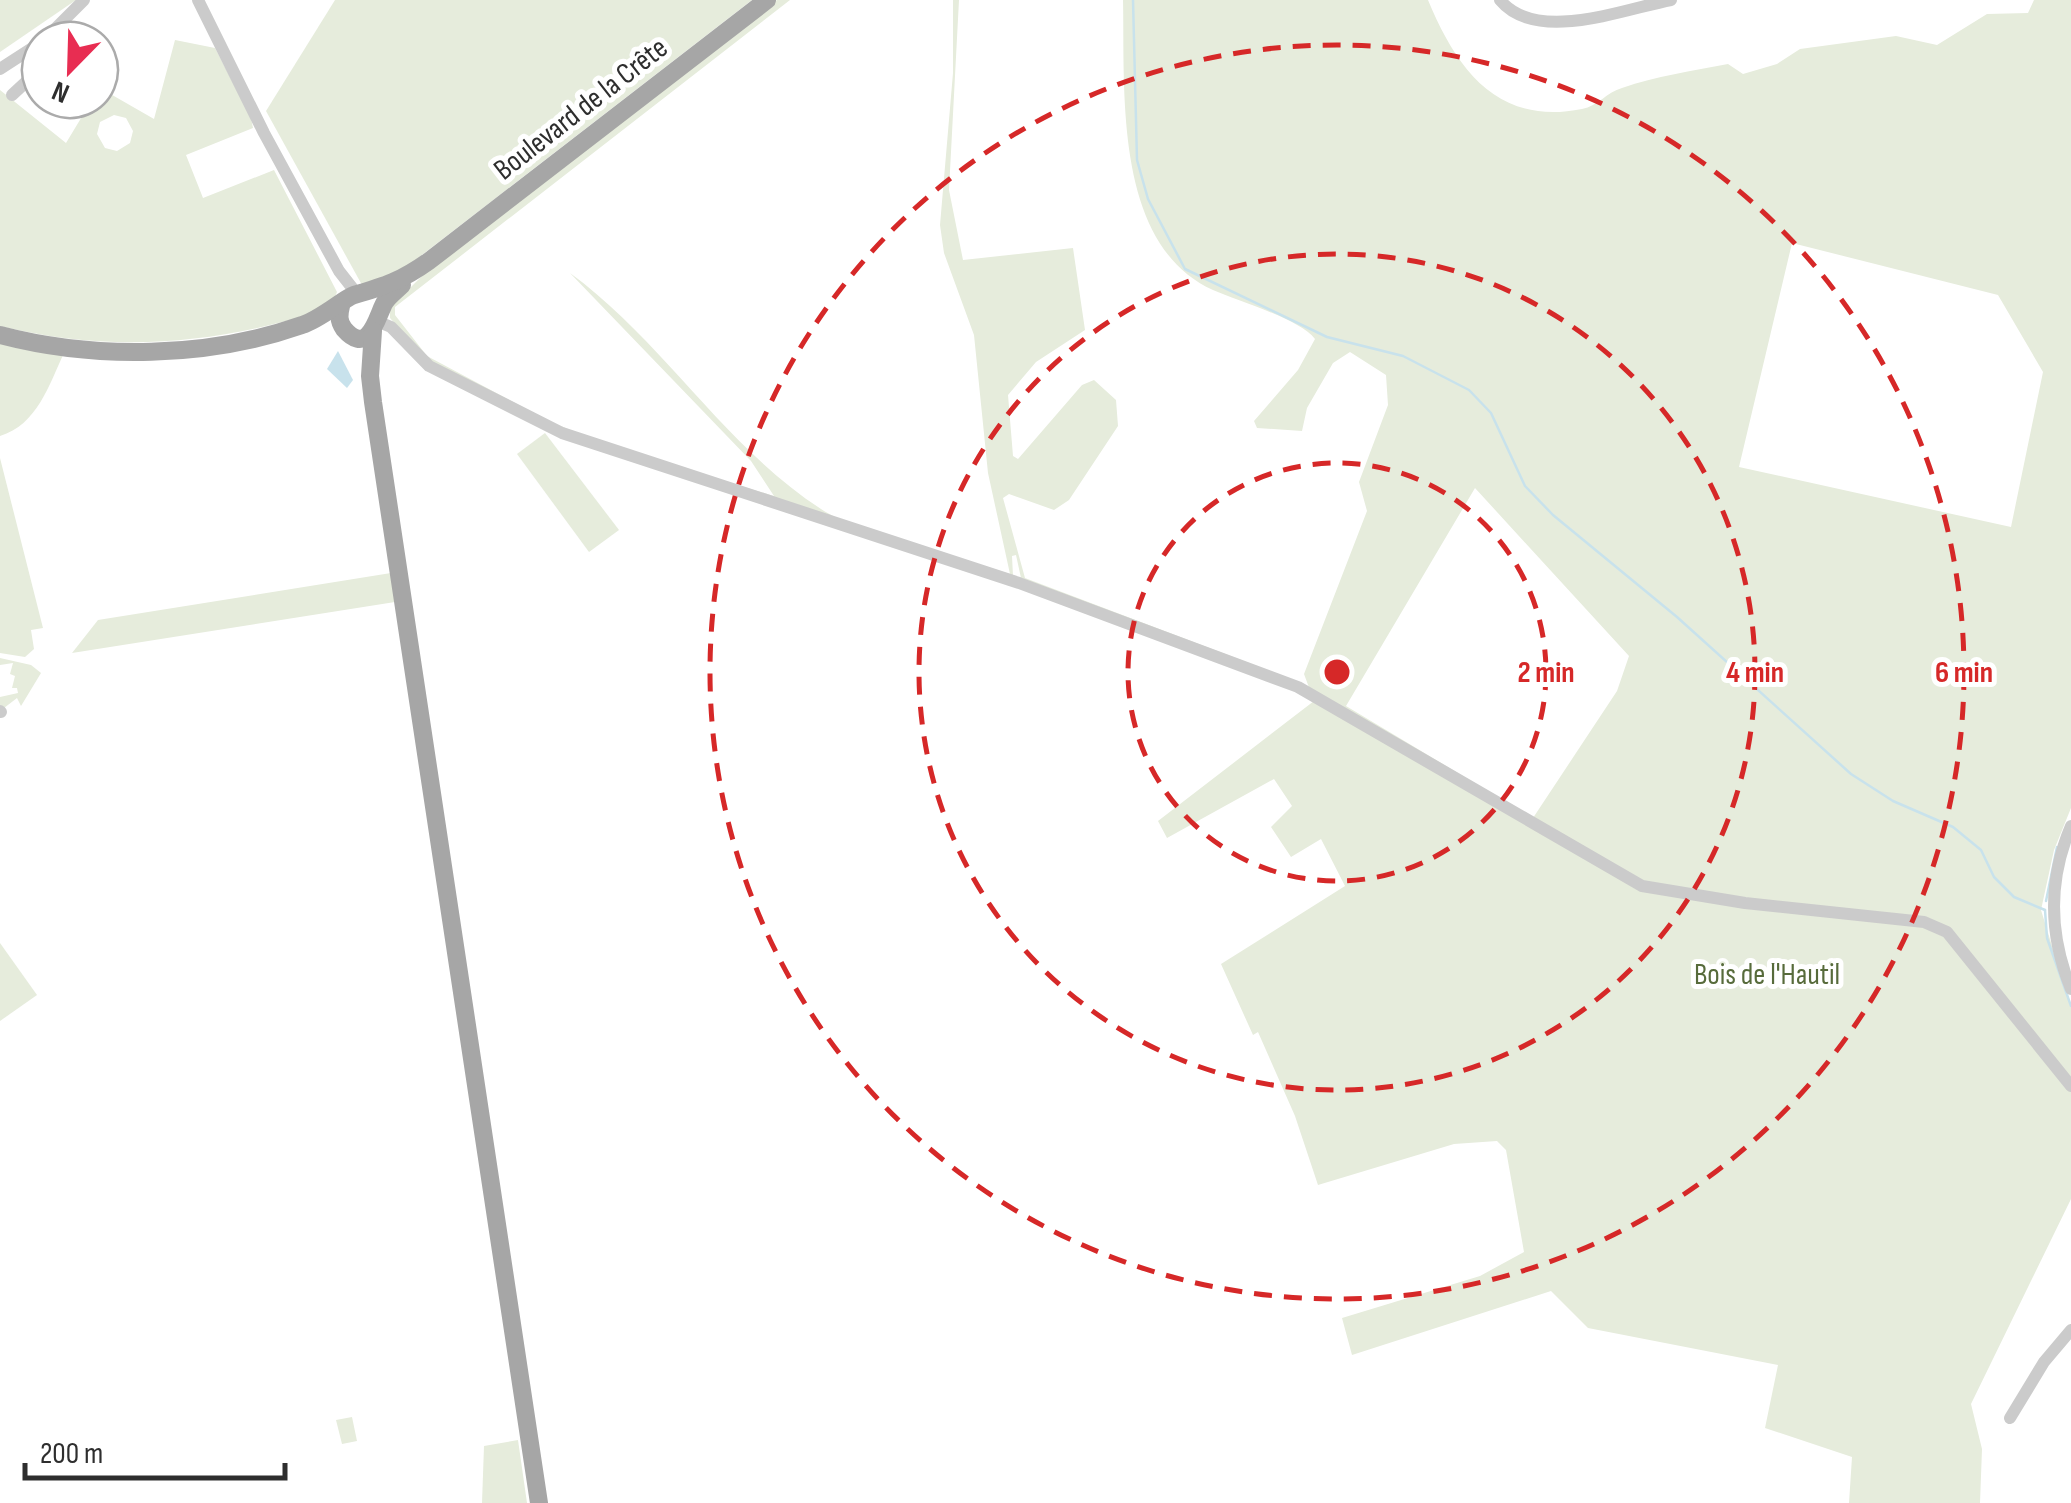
<svg xmlns="http://www.w3.org/2000/svg" width="2071" height="1503" viewBox="0 0 2071 1503" font-family="'Sofia Sans Condensed',sans-serif">
<style>
.green{fill:#e6ecdc;fill-rule:evenodd}
.water{fill:#c8e2ec}
.lines{fill:none;stroke-linecap:round;stroke-linejoin:round}
.stream{stroke:#c8e2ec;stroke-width:2.5}
.minor{stroke:#cbcbcb;stroke-width:12}
.major{stroke:#a6a6a6;stroke-width:18}
.ring{fill:none;stroke:#d62828;stroke-width:5;stroke-dasharray:18 12}
.labels{text-anchor:middle;dominant-baseline:central;stroke-width:10;stroke-linejoin:round;paint-order:stroke}
.street-label{font-size:30px;fill:#2e2e2e;stroke:#fff}
.park-label{font-size:30px;fill:#576b3b;stroke:#fff}
.centre{fill:#d62828;stroke:#fff;stroke-width:5}
.ring-label{font-size:30px;text-anchor:middle;font-weight:bold;fill:#d62828;stroke:#fff;stroke-width:10;stroke-linejoin:round;paint-order:stroke}
</style>
<rect width="100%" height="100%" fill="#fff"/>
<g class="green">
<path d="M 0,0 L 76,0 L 0,52 Z"/>
<path d="M 335,0 L 752,0 L 405,268 L 388,279 L 362,285 L 266,111 Z"/>
<path d="M 777,0 L 790,0 L 395,307 L 395,315 L 427,356 L 549,421 L 606,445 L 774,496 L 751,461 L 570,273 C 663,341 724,446 821,509 C 860,535 961,558 1010,574 L 988,473 L 974,335 L 944,253 L 940,225 L 953,73 L 953,0 L 959,0 L 949,190 L 963,260 L 1073,248 L 1085,330 L 1036,362 L 1008,395 L 1013,456 L 1018,459 L 1082,385 L 1094,380 L 1116,400 L 1118,426 L 1069,500 L 1054,510 L 1009,494 L 1003,498 L 1025,578 L 1299,682 L 1021,578 L 1016,555 L 1012,556 L 1013,576 L 604,447 L 432,365 L 390,318 L 390,308 L 429,269 Z"/>
<path d="M 1123,0 L 1428,0 C 1457,70 1498,126 1582,109 C 1598,106 1607,92 1622,88 C 1656,76 1692,71 1728,64 L 1743,74 L 1777,64 L 1800,49 L 1896,36 L 1937,45 L 1987,14 L 2028,13 L 2034,0 L 2071,0 L 2071,808 L 2054,850 L 2041,910 L 2071,1008 L 2071,1199 L 1971,1404 L 1982,1449 L 1980,1503 L 1849,1503 L 1852,1457 L 1765,1428 L 1778,1365 L 1588,1328 L 1551,1291 L 1352,1355 L 1342,1318 L 1480,1276 L 1524,1252 L 1506,1150 L 1497,1141 L 1454,1144 L 1318,1185 L 1295,1116 L 1258,1032 L 1253,1035 L 1221,964 L 1345,886 L 1321,839 L 1291,857 L 1271,827 L 1292,806 L 1274,779 L 1167,838 L 1158,821 L 1314,701 L 1304,674 L 1367,511 L 1359,482 L 1388,405 L 1386,375 L 1350,352 L 1333,363 L 1307,408 L 1302,431 L 1257,428 L 1254,421 L 1298,370 L 1315,339 C 1300,319 1238,301 1213,290 C 1113,245 1125,91 1123,0 ZM 1792,243 L 1998,295 L 2043,372 L 2011,527 L 1739,467 ZM 1475,488 L 1629,656 L 1617,691 L 1533,818 L 1346,706 Z"/>
<path d="M 175,40 L 215,48 L 251,118 L 253,128 L 186,155 L 203,198 L 274,170 L 337,292 C 330,313 298,318 278,323 C 186,347 93,349 0,326 L 0,90 L 66,143 L 92,100 L 100,100 L 100,88 L 154,119 ZM 114,115 L 126,118 L 133,131 L 130,143 L 117,151 L 105,148 L 97,134 L 100,122 Z"/>
<path d="M 0,341 L 64,353 C 49,385 37,425 0,436 Z"/>
<path d="M 545,433 L 619,530 L 589,552 L 517,454 Z"/>
<path d="M 0,458 L 43,628 L 31,630 L 34,649 L 25,657 L 0,653 Z"/>
<path d="M 391,573 L 395,602 L 72,653 L 98,620 Z"/>
<path d="M 0,658 L 31,665 L 41,673 L 21,706 L 17,698 L 4,708 L 0,706 L 0,697 L 18,693 L 17,688 L 12,688 L 15,676 L 10,674 L 13,663 L 0,665 Z"/>
<path d="M 0,943 L 37,995 L 0,1021 Z"/>
<path d="M 352,1417 L 357,1441 L 342,1444 L 336,1420 Z"/>
<path d="M 518,1440 L 527,1503 L 482,1503 L 484,1446 Z"/>
</g>
<path class="water" d="M 338,351 L 353,380 L 347,388 L 327,369 Z"/>
<g class="lines">
<g class="stream">
<path d="M 1133,0 L 1137,160 L 1148,199 L 1185,269 L 1327,337 L 1403,356 L 1469,390 L 1491,413 L 1525,486 L 1553,515 L 1677,617 L 1851,774 L 1893,801 L 1953,827 L 1981,850 L 1994,877 L 2014,897 L 2045,910"/>
<path d="M 2046,901 L 2057,847"/>
<path d="M 2045,910 L 2047,938 L 2071,1006"/>
</g>
<g class="minor">
<path d="M 198,0 L 264,133 L 339,271 L 357,294"/>
<path d="M 1500,0 C 1536,44 1624,9 1671,0"/>
<path d="M 44,40 L 84,0"/>
<path d="M 0,69 L 40,43"/>
<path d="M 12,95 L 40,69"/>
<path d="M 379,322 L 391,327 L 429,366 L 562,433 L 1019,583 L 1298,687 L 1642,886 L 1745,903 L 1924,922 L 1947,932 L 2071,1086"/>
<path d="M 0,711 L 1,712"/>
<path d="M 2071,826 C 2048,880 2049,935 2071,989"/>
<path d="M 2010,1418 L 2044,1362 L 2071,1330"/>
</g>
<g class="major">
<path d="M 341,306 C 339,314 338,321 344,329 C 370,359 378,312 385,302 C 389,296 397,290 402,285"/>
<path d="M 373,331 L 370,376 L 373,402 L 539,1503"/>
<path d="M 0,335 C 95,360 208,358 302,325 C 321,319 343,299 354,295 C 385,286 401,281 429,261 L 767,0"/>
</g>
</g>
<g class="ring">
<circle cx="1337" cy="672" r="209"/>
<circle cx="1337" cy="672" r="418"/>
<circle cx="1337" cy="672" r="627"/>
</g>
<g class="labels">
<g class="street-label">
<text transform="translate(581 109) rotate(-38)">Boulevard de la Crête</text>
</g>
<g class="park-label">
<text x="1767" y="975">Bois de l'Hautil</text>
</g>
</g>
<circle cx="1337" cy="672" r="15" class="centre"/>
<g class="ring-label">
<text x="1546" y="682">2 min</text>
<text x="1755" y="682">4 min</text>
<text x="1964" y="682">6 min</text>
</g>
<g transform="translate(70 70) rotate(203)"><circle r="48" fill="#ffffff" stroke="#ababab" stroke-width="2.5"/>
<path d="M0-8L18 38L0 25L-18 38Z" fill="#e82d52"/>
<text y="-15" font-size="28" font-weight="bold" text-anchor="middle" fill="#2e2e2e">N</text>
</g>
<path d="M25 1463v15h260v-15" fill="none" stroke="#2e2e2e" stroke-width="5"/>
<text x="40" y="1463" font-size="30" fill="#2e2e2e" stroke="#ffffff" stroke-width="8" paint-order="stroke">200 m</text>
</svg>
